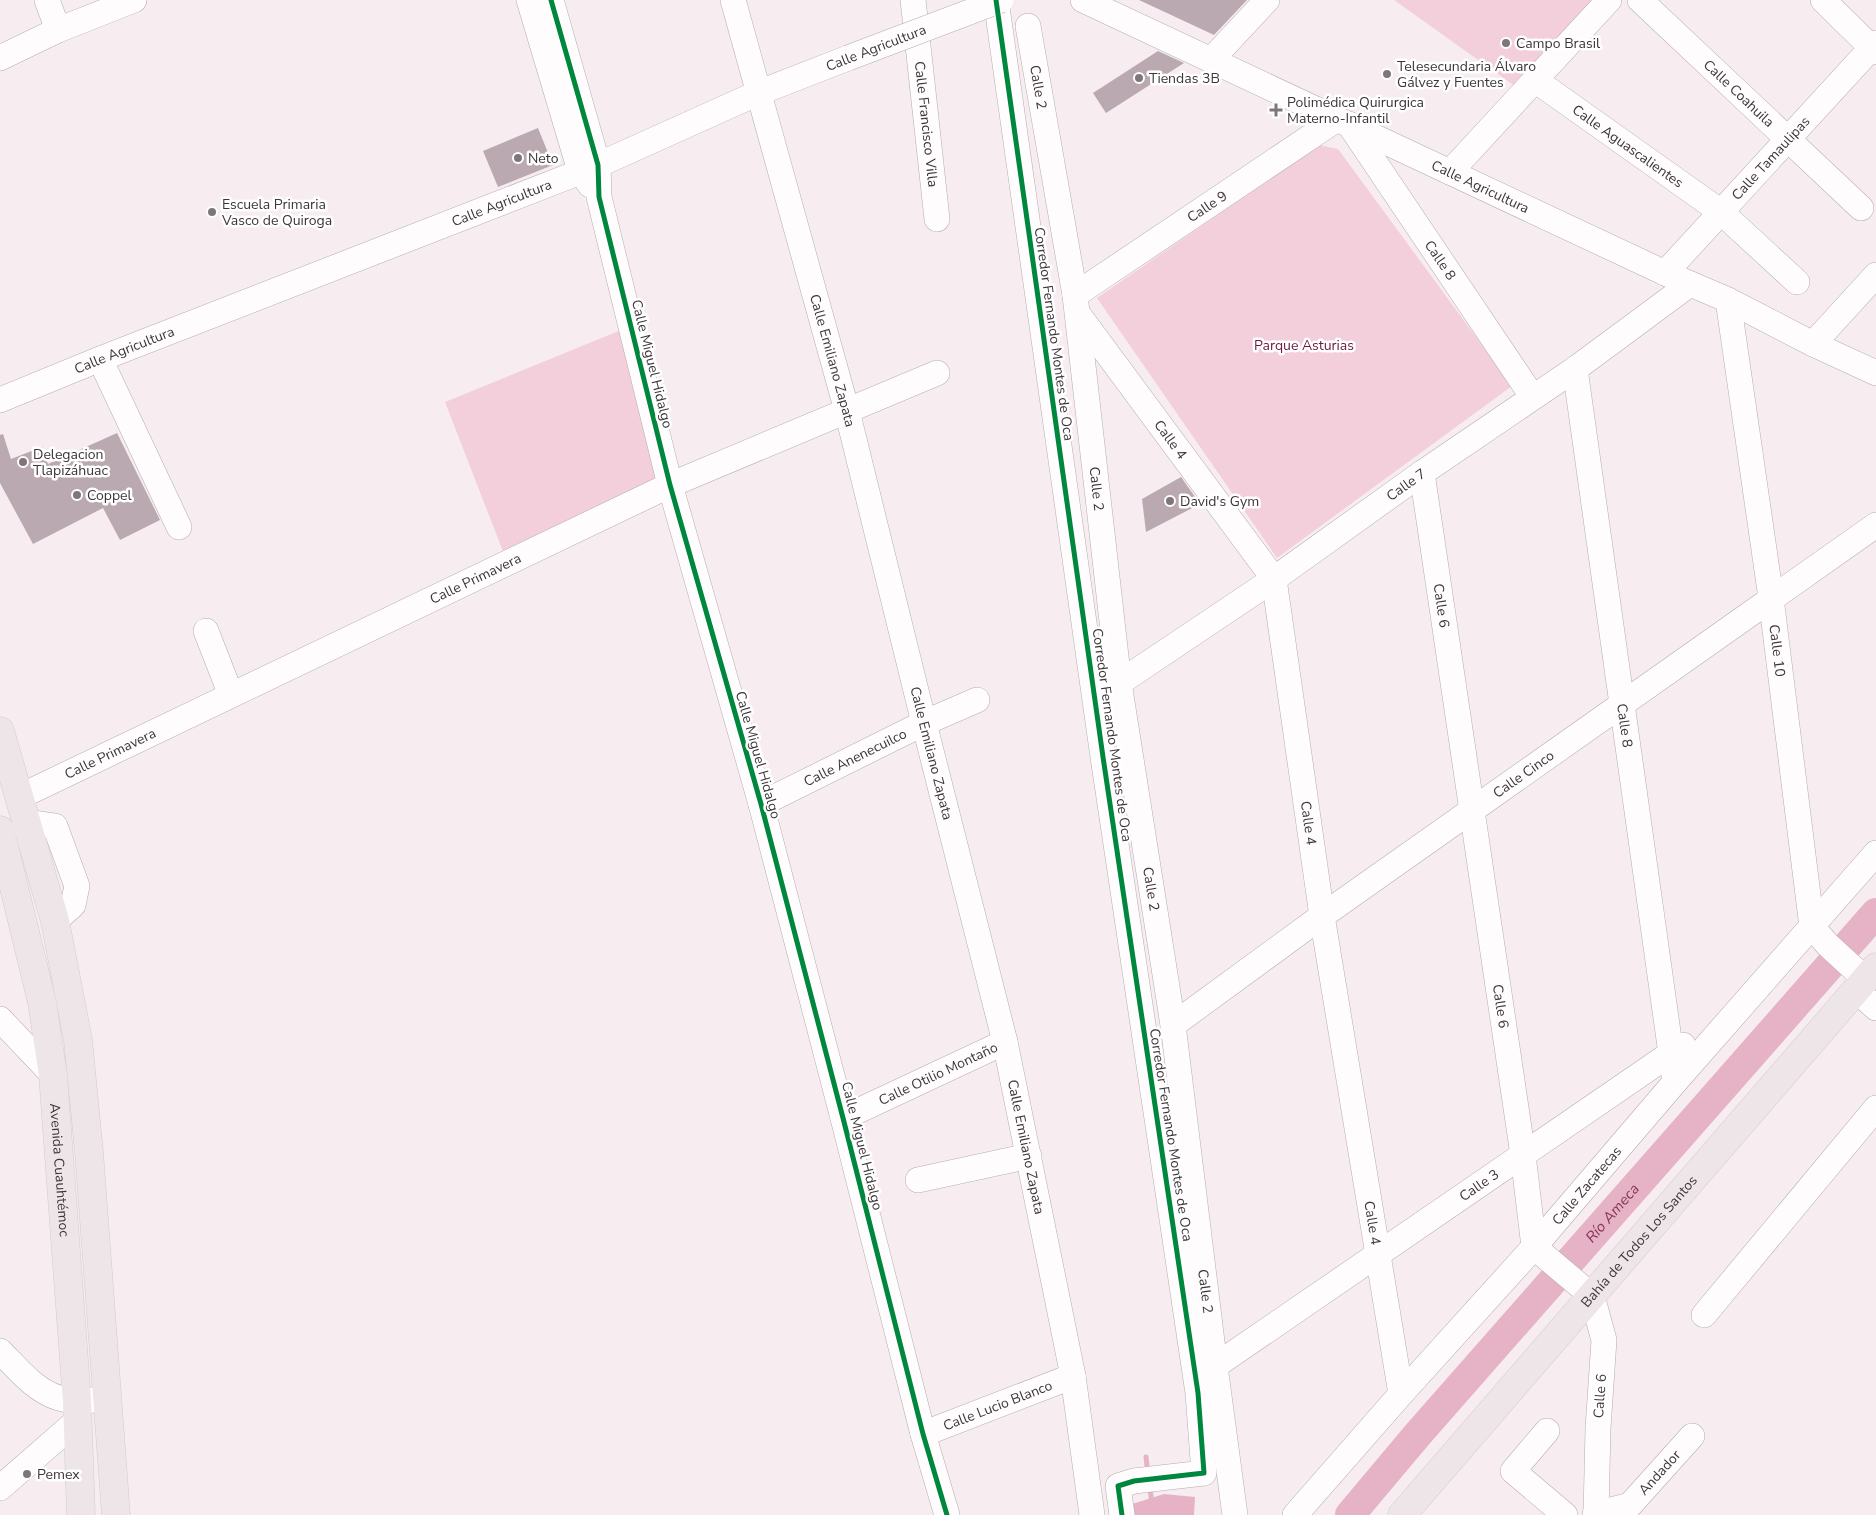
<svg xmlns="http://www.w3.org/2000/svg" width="1876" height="1515" viewBox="0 0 1876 1515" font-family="'Nunito Sans',sans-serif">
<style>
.green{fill:#f2cfdb}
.water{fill:#e6b2c5}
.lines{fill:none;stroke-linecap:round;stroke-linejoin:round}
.stream{stroke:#e6b2c5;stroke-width:5}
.river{stroke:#e6b2c5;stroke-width:30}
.building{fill:#baa9b0}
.minor-casing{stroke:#b4adaf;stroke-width:26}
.major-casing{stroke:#d1cdce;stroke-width:29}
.minor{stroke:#fefcfd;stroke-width:25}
.major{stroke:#ede5e8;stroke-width:28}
.minor-bridge-casing{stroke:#b4adaf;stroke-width:26;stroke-linecap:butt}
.minor-bridge{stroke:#fefcfd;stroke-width:25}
.cycleway-casing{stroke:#fff;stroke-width:8}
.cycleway{stroke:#00873e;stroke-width:5}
.poi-dot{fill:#7e7678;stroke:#fff;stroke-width:2}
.labels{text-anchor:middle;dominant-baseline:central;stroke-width:5;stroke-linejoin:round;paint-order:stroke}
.poi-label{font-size:14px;fill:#3d3638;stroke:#fff;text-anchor:start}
.street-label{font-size:14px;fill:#3d3638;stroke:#fff}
.park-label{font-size:14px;fill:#6d1a43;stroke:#fff}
.water-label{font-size:15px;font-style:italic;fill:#88345a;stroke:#fff}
</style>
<rect width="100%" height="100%" fill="#f7edf0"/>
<g class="green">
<path d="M 1394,0 L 1597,0 L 1516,87 Z"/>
<path d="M 1319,145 L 1338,149 L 1512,386 L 1277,558 L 1097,298 Z"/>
<path d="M 621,330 L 658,481 L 504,554 L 445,402 Z"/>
</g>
<path class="water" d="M 1164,1494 L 1195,1497 L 1194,1515 L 1130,1515 L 1129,1505 Z"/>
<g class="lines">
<g class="stream">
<path d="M 1146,1457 L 1148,1474"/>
<path d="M 1150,1487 L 1153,1515"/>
</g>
<path class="river" id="s1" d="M 1350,1515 L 1418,1434 L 1876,913"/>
</g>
<g class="building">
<path d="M 1139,0 L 1247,0 L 1214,35 Z"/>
<path d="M 1158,51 L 1184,63 L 1106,113 L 1093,93 Z"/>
<path d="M 538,128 L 553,165 L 498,187 L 483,151 Z"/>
<path d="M 117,433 L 160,520 L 120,540 L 103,508 L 33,544 L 0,483 L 0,435 L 3,434 L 11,459 L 42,447 L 48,464 Z"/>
<path d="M 1181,477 L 1200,504 L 1146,532 L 1142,499 Z"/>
</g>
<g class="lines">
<defs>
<g id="minor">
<path d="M 47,0 L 58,30"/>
<path d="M 529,0 L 580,171 L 590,185"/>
<path d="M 551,0 L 598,165 L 599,197 L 670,485 L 761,804 L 843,1118 L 923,1434 L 947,1515"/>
<path id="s2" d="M 733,0 L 847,411 L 924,723 L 1005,1042 L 1073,1376 L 1092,1515"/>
<path id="s3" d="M 913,0 L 937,219"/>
<path d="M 996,0 L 1103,757 L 1198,1393 L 1204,1473 L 1134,1481 L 1118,1486 L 1122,1515"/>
<path id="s4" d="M 1083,0 L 1665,273 L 1728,300 L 1813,344 L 1876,373"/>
<path id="s5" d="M 1640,0 L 1861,208"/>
<path d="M 1823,0 L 1876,52"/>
<path id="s6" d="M 1028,26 L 1075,295 L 1119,683 L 1173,1025 L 1215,1366 L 1235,1515"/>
<path d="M 0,58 L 58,30 L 134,0"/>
<path d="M 1211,60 L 1267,0"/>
<path id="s7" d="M 1535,80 L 1721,212 L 1797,282"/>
<path id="s8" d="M 1349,124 L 1532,396"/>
<path d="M 1450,172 L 1609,0"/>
<path id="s9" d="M 1665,273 L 1876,43"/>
<path id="s10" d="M 1075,295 L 1337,119"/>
<path id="s11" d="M 1728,300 L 1771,598 L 1812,927 L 1828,945 L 1865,979"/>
<path id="s12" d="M 1078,314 L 1274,579 L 1322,916 L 1401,1394"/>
<path d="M 1813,344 L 1876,275"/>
<path d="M 100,359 L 179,527"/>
<path id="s13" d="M 1575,369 L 1675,1082"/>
<path id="s14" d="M 0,400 L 100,359 L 598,165 L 758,93 L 848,58"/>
<path id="s15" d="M 1422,473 L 1523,1155 L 1534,1247 L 1592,1296 L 1604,1340 L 1598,1428 L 1596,1515"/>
<path d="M 206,631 L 231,695"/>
<path id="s16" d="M 1119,683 L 1274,579 L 1422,473 L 1575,369 L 1690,284"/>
<path id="s17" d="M 19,797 L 670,485 L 937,373"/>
<path id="s18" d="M 761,804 L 924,723 L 977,700"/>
<path d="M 27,822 L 55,826 L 77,886 L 73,905 L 55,921"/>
<path d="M 1856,990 L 1876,1008"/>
<path d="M 0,1019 L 53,1075"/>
<path id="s19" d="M 1173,1025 L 1322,916 L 1876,525"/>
<path id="s20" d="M 843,1118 L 1005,1042"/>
<path d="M 918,1180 L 1029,1156"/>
<path d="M 1704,1315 L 1876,1108"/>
<path d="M 0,1351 C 17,1368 35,1391 59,1398 C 74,1403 91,1400 106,1399"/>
<path id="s21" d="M 1215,1366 L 1683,1045"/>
<path d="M 1547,1431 L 1513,1471 L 1565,1515"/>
<path id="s22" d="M 923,1434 L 1073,1376"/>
<path d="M 0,1488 L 78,1420"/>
<path id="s23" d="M 1595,1514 L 1630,1505 L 1692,1436"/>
<path id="s24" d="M 1295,1515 L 1401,1394 L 1534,1247 L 1675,1082 L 1876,853"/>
</g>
<g id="major">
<path d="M 0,731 L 55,921 L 78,1040 L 89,1152 L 116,1515"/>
<path id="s25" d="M 0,830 L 42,1002 L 53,1075 L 77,1401 L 81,1515"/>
<path id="s26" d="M 1402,1515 L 1876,967"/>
</g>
</defs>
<use href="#minor" class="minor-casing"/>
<use href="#major" class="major-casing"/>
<use href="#minor" class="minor"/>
<use href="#major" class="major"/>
<defs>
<path id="minor-bridge" d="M 848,58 L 1001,0"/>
</defs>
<use href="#minor-bridge" class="minor-bridge-casing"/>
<use href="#minor-bridge" class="minor-bridge"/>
<defs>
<g id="cycleway">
<path d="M 551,0 L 598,165 L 599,197 L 670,485 L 761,804 L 843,1118 L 923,1434 L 947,1515"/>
<path d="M 996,0 L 1103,757 L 1198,1393 L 1204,1473 L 1134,1481 L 1118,1486 L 1122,1515"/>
</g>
</defs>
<use href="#cycleway" class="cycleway-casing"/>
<use href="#cycleway" class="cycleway"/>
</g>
<g class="poi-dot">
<circle cx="1506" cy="43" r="5"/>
<circle cx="1387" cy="74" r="5"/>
<circle cx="1139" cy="78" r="5"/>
<path d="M1273.5 102.5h5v5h5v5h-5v5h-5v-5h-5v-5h5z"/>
<circle cx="518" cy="158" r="5"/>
<circle cx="212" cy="212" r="5"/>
<circle cx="23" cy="462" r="5"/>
<circle cx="77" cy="495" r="5"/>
<circle cx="1170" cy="501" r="5"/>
<circle cx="27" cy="1474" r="5"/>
</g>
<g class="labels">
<g class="poi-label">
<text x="1516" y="43">Campo Brasil</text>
<text x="1397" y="66">Telesecundaria Álvaro<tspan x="1397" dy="16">Gálvez y Fuentes</tspan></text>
<text x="1149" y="78">Tiendas 3B</text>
<text x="1287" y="102">Polimédica Quirurgica<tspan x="1287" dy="16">Materno-Infantil</tspan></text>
<text x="528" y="158">Neto</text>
<text x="222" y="204">Escuela Primaria<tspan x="222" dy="16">Vasco de Quiroga</tspan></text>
<text x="33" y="454">Delegacion<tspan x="33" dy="16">Tlapizáhuac</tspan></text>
<text x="87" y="495">Coppel</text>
<text x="1180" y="501">David's Gym</text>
<text x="37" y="1474">Pemex</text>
</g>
<g class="street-label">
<text transform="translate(876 48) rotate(-21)">Calle Agricultura</text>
<text stroke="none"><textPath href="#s6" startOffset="62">Calle 2</textPath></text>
<text stroke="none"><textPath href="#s5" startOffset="136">Calle Coahuila</textPath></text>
<text stroke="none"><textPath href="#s3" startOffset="125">Calle Francisco Villa</textPath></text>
<text stroke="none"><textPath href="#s7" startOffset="114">Calle Aguascalientes</textPath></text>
<text stroke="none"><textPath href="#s9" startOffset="156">Calle Tamaulipas</textPath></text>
<text stroke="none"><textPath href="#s4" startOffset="439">Calle Agricultura</textPath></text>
<text stroke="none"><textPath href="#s14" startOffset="539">Calle Agricultura</textPath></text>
<text stroke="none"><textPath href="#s10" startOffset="159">Calle 9</textPath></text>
<text stroke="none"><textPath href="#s8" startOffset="164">Calle 8</textPath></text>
<text transform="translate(1054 334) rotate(82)">Corredor Fernando Montes de Oca</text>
<text stroke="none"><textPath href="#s14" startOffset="134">Calle Agricultura</textPath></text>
<text stroke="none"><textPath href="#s2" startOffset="374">Calle Emiliano Zapata</textPath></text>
<text transform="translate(652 364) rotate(76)">Calle Miguel Hidalgo</text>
<text stroke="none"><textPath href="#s12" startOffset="156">Calle 4</textPath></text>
<text stroke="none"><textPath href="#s16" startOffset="349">Calle 7</textPath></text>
<text stroke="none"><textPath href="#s6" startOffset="468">Calle 2</textPath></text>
<text stroke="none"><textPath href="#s17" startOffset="506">Calle Primavera</textPath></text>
<text stroke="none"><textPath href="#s15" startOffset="134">Calle 6</textPath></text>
<text stroke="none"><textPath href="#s11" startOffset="354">Calle 10</textPath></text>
<text stroke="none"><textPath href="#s13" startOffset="360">Calle 8</textPath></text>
<text transform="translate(1112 735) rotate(82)">Corredor Fernando Montes de Oca</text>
<text stroke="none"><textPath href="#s17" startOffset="101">Calle Primavera</textPath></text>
<text stroke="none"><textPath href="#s2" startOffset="779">Calle Emiliano Zapata</textPath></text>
<text transform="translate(758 755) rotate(74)">Calle Miguel Hidalgo</text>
<text stroke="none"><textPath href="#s18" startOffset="105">Calle Anenecuilco</textPath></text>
<text stroke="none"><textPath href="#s19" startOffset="431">Calle Cinco</textPath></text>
<text stroke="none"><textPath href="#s12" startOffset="576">Calle 4</textPath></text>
<text stroke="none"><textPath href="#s6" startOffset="872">Calle 2</textPath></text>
<text stroke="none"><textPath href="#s15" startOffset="539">Calle 6</textPath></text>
<text stroke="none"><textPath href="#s20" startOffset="105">Calle Otilio Montaño</textPath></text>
<text transform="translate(1171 1135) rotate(81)">Corredor Fernando Montes de Oca</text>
<text transform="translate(862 1146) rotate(76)">Calle Miguel Hidalgo</text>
<text stroke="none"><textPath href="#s2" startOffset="1184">Calle Emiliano Zapata</textPath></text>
<text stroke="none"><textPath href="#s25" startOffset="346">Avenida Cuauhtémoc</textPath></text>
<text stroke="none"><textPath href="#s21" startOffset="320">Calle 3</textPath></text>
<text stroke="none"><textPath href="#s24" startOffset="440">Calle Zacatecas</textPath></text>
<text stroke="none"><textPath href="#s12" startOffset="981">Calle 4</textPath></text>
<text stroke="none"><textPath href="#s26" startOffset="362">Bahía de Todos Los Santos</textPath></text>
<text stroke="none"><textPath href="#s6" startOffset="1278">Calle 2</textPath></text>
<text transform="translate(1600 1396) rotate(-86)">Calle 6</text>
<text stroke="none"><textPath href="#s22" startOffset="80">Calle Lucio Blanco</textPath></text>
<text stroke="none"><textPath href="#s23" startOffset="80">Andador</textPath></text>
</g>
<g class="park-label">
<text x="1304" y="345">Parque Asturias</text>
</g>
<g class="water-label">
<text stroke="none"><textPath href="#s1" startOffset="400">Río Ameca</textPath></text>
</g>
</g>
</svg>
